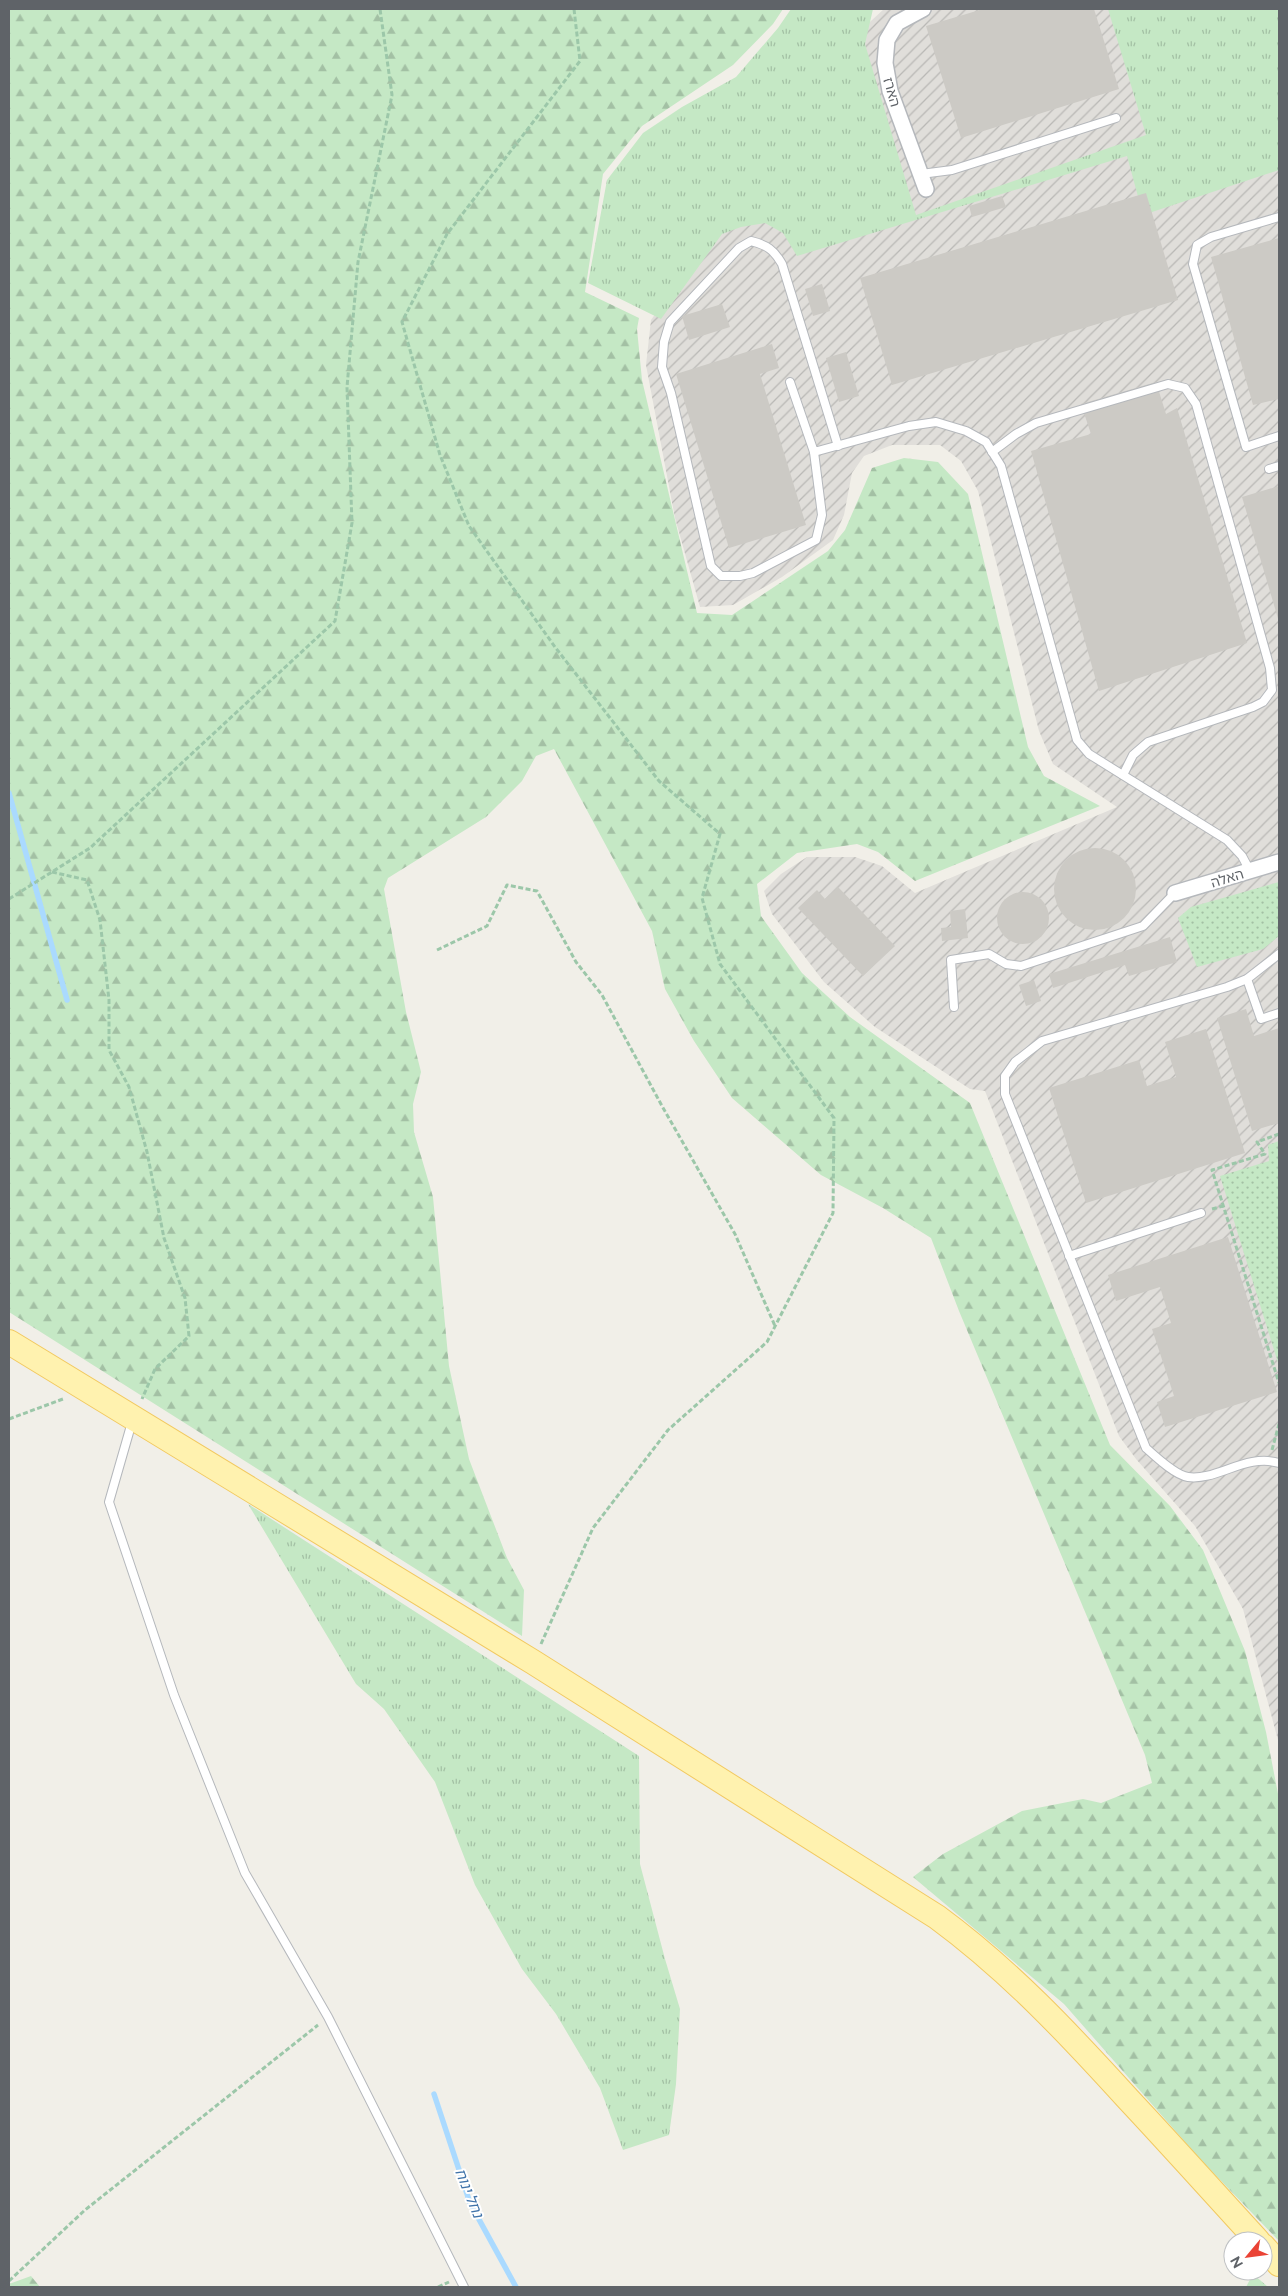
<svg xmlns="http://www.w3.org/2000/svg" width="1288" height="2296" viewBox="0 0 1288 2296" font-family="Raleway,'Noto Sans Hebrew',sans-serif">
<style>
.industrial{fill:url(#industrial-furrows)}
.grass{fill:url(#grass-tufts)}
.forest{fill:url(#forest-firs)}
.park{fill:url(#park-dots)}
.lines{fill:none;stroke-linecap:round;stroke-linejoin:round}
.stream{stroke:#aadaff;stroke-width:5.5}
.building{fill:#cccac5}
.service-casing{stroke:#b5b8bc;stroke-width:10}
.minor-casing{stroke:#b5b8bc;stroke-width:18}
.primary-casing{stroke:#f2c960;stroke-width:26}
.path{stroke:#9cc7a9;stroke-width:3;stroke-dasharray:5 2.5;stroke-linecap:butt}
.service{stroke:#fff;stroke-width:8}
.minor{stroke:#fff;stroke-width:15}
.primary{stroke:#fff2af;stroke-width:24}
.labels{text-anchor:middle;dominant-baseline:central;stroke-width:4;stroke-linejoin:round;paint-order:stroke}
.street-label{font-size:14px;fill:#5f6368;stroke:#fff}
.water-label{font-size:15px;font-style:italic;fill:#4174aa;stroke:#fff}
</style>
<defs>
<pattern id="industrial-furrows" width="10" height="10" patternUnits="userSpaceOnUse" patternTransform="scale(1.25)"><rect width="10" height="10" fill="#e0deda"/><path d="M-1 1l2-2M0 10L10 0M9 11l2-2" fill="none" stroke="#b9b8b5"/></pattern>
<pattern id="grass-tufts" width="24" height="20" patternUnits="userSpaceOnUse" patternTransform="scale(1.25)"><rect width="24" height="20" fill="#c5e8c5"/><path d="M3 7l-1-3M5 7V3M7 7l1-3M15 17l-1-3M17 17v-4M19 17l1-3" fill="none" stroke="#a3c0a4"/></pattern>
<pattern id="forest-firs" width="22" height="20" patternUnits="userSpaceOnUse" patternTransform="scale(1.25)"><rect width="22" height="20" fill="#c5e8c5"/><path d="M5 1l3.5 6h-7zM16 11l3.5 6h-7z" fill="#a3c0a4"/></pattern>
<pattern id="park-dots" width="8" height="8" patternUnits="userSpaceOnUse" patternTransform="scale(1.25)"><rect width="8" height="8" fill="#c5e8c5"/><path d="M2 2h.1M6 6h.1" fill="none" stroke="#a3c0a4" stroke-width="1.8" stroke-linecap="round"/></pattern>
</defs>
<rect width="100%" height="100%" fill="#f1efe8"/>
<path class="industrial" d="M 884,9 L 1279,9 L 1279,1744 L 1243,1609 L 1195,1526 L 1136,1459 L 1119,1436 L 985,1091 L 970,1089 L 875,1027 L 824,982 L 772,914 L 764,891 L 781,874 L 807,857 L 855,857 L 882,866 L 915,893 L 1117,807 L 1053,764 L 1039,731 L 978,491 L 961,461 L 940,445 L 892,445 L 864,456 L 852,473 L 844,515 L 833,540 L 782,577 L 733,605 L 700,607 L 675,518 L 646,365 L 651,320 L 847,43 Z"/>
<g class="grass">
<path d="M 791,9 L 873,9 L 865,44 L 916,215 L 1146,135 L 1108,9 L 1279,9 L 1279,170 L 1143,215 L 1127,156 L 797,256 L 783,233 L 765,223 L 741,227 L 722,234 L 661,319 L 588,283 L 607,180 L 643,133 L 682,107 L 736,77 L 778,28 Z"/>
<path d="M 248,1504 L 639,1756 L 640,1864 L 665,1959 L 680,2009 L 676,2084 L 669,2135 L 623,2150 L 600,2088 L 556,2014 L 522,1969 L 475,1885 L 435,1782 L 384,1709 L 356,1684 Z"/>
<path d="M 1253,2274 L 1268,2287 L 1246,2287 Z"/>
</g>
<g class="forest">
<path d="M 9,9 L 783,9 L 773,24 L 733,65 L 642,126 L 603,174 L 585,292 L 639,318 L 637,329 L 642,380 L 697,613 L 732,615 L 828,551 L 845,530 L 872,468 L 904,458 L 938,462 L 968,494 L 1028,747 L 1044,776 L 1100,806 L 915,881 L 878,852 L 857,844 L 797,853 L 757,884 L 761,916 L 802,973 L 850,1017 L 970,1103 L 1110,1445 L 1170,1506 L 1203,1550 L 1245,1651 L 1266,1732 L 1279,1799 L 1279,2241 L 1200,2159 L 1064,2004 L 913,1877 L 943,1854 L 1022,1811 L 1083,1799 L 1101,1803 L 1152,1783 L 1145,1755 L 959,1311 L 931,1238 L 883,1208 L 821,1175 L 732,1098 L 694,1041 L 665,989 L 652,931 L 554,749 L 536,756 L 522,781 L 486,817 L 388,878 L 384,889 L 406,1012 L 421,1072 L 413,1104 L 414,1132 L 433,1197 L 449,1366 L 469,1459 L 507,1558 L 524,1590 L 522,1636 L 9,1312 Z"/>
<path d="M 31,2276 L 40,2287 L 9,2287 L 9,2284 Z"/>
</g>
<g class="park">
<path d="M 1279,882 L 1279,936 L 1263,949 L 1197,967 L 1178,918 L 1191,907 Z"/>
<path d="M 1279,1141 L 1279,1366 L 1220,1176 L 1269,1161 L 1268,1145 Z"/>
</g>
<g class="lines">
<g class="stream">
<path d="M 9,793 L 67,1000"/>
<path d="M 434,2094 L 470,2203 L 516,2287"/>
</g>
</g>
<g class="building">
<path d="M 983,9 L 1094,9 L 1119,89 L 961,138 L 926,26 Z"/>
<path d="M 1146,193 L 1178,300 L 892,385 L 860,278 Z"/>
<path d="M 1002,196 L 1006,207 L 972,217 L 969,206 Z"/>
<path d="M 1279,238 L 1279,399 L 1253,405 L 1211,257 Z"/>
<path d="M 822,284 L 830,311 L 813,316 L 805,289 Z"/>
<path d="M 722,304 L 730,327 L 689,340 L 682,316 Z"/>
<path d="M 772,344 L 779,368 L 760,374 L 806,525 L 729,548 L 676,374 Z"/>
<path d="M 846,352 L 859,396 L 839,402 L 826,358 Z"/>
<path d="M 1156,382 L 1166,414 L 1177,408 L 1247,643 L 1099,691 L 1031,451 L 1091,434 L 1081,404 Z"/>
<path d="M 1279,486 L 1279,622 L 1242,497 Z"/>
<circle cx="1095" cy="889" r="41"/>
<path d="M 838,887 L 895,946 L 863,976 L 798,908 L 817,890 L 825,899 Z"/>
<circle cx="1023" cy="918" r="26"/>
<path d="M 965,909 L 968,938 L 942,941 L 941,928 L 951,927 L 950,911 Z"/>
<path d="M 1170,937 L 1177,962 L 1129,976 L 1125,965 L 1053,988 L 1049,974 Z"/>
<path d="M 1034,980 L 1041,1001 L 1026,1006 L 1019,985 Z"/>
<path d="M 1246,1009 L 1254,1036 L 1279,1028 L 1279,1123 L 1252,1131 L 1217,1018 Z"/>
<path d="M 1206,1029 L 1245,1153 L 1086,1203 L 1049,1088 L 1139,1060 L 1147,1086 L 1176,1077 L 1165,1042 Z"/>
<path d="M 1228,1237 L 1277,1392 L 1165,1427 L 1157,1402 L 1174,1396 L 1152,1329 L 1171,1323 L 1160,1287 L 1116,1301 L 1108,1275 Z"/>
</g>
<g class="lines">
<defs>
<g id="service">
<path d="M 921,174 L 952,170 L 1116,118"/>
<path d="M 1279,217 L 1211,237 L 1197,245 L 1193,264 L 1246,447 L 1279,436"/>
<path d="M 790,382 L 814,452 L 909,426 L 936,422 L 966,431 L 986,442 L 1001,466 L 1077,740 L 1089,754 L 1227,840 L 1242,856 L 1250,871"/>
<path d="M 814,452 L 822,515 L 816,540 L 753,573 L 740,576 L 721,576 L 711,566 L 671,393 L 662,367 L 664,342 L 670,322 L 739,248 L 751,241 C 767,245 774,250 782,264 L 838,446"/>
<path d="M 992,452 L 1016,434 L 1036,423 L 1168,384 L 1185,388 L 1196,404 L 1270,668 L 1272,690 L 1263,702 L 1253,707 L 1148,742 L 1133,755 L 1123,775"/>
<path d="M 1269,469 L 1279,466"/>
<path d="M 1279,954 L 1247,979 L 1227,987 L 1042,1041 L 1015,1062 L 1005,1076 L 1005,1094 L 1146,1448 C 1156,1457 1175,1475 1188,1477 C 1217,1481 1246,1453 1279,1463"/>
<path d="M 1247,979 L 1261,1019 L 1279,1013"/>
<path d="M 954,1007 L 951,960 L 989,954 L 1006,964 L 1021,966 L 1143,926 L 1175,893"/>
<path d="M 1069,1256 L 1201,1213"/>
<path d="M 132,1422 L 109,1502 L 174,1695 L 245,1873 L 328,2017 L 464,2287"/>
</g>
<g id="minor">
<path d="M 923,9 L 897,23 L 887,40 L 885,63 L 890,91 L 926,189"/>
<path d="M 1175,893 L 1279,862"/>
</g>
<g id="primary">
<path d="M 9,1342 L 533,1662 L 937,1917 C 1009,1970 1068,2033 1128,2099 C 1172,2146 1215,2194 1258,2241"/>
<path d="M 1263,2246 L 1279,2264"/>
</g>
</defs>
<use href="#service" class="service-casing"/>
<use href="#minor" class="minor-casing"/>
<use href="#primary" class="primary-casing"/>
<g class="path">
<path d="M 52,872 L 87,880 L 100,920 L 109,1000 L 109,1050 L 129,1087 L 147,1152 L 164,1238 L 185,1298 L 189,1336 L 155,1369 L 142,1399"/>
<path d="M 9,899 L 90,848 L 335,621 L 352,523 L 347,387 L 358,262 L 392,95 L 380,9"/>
<path d="M 437,950 L 487,926 L 507,885 L 537,891 L 576,962 L 602,995 L 662,1106 L 735,1234 L 775,1326"/>
<path d="M 1279,1134 L 1257,1142 L 1265,1154 L 1212,1170 L 1279,1383"/>
<path d="M 1212,1209 L 1223,1206"/>
<path d="M 9,1419 L 63,1399"/>
<path d="M 1272,1450 L 1279,1424"/>
<path d="M 541,1644 L 593,1528 L 668,1430 L 767,1342 L 833,1213 L 834,1118 L 720,964 L 702,898 L 720,834 L 659,781 L 555,647 L 469,526 L 440,455 L 402,322 L 447,234 L 580,61 L 574,9"/>
<path d="M 9,2281 L 85,2210 L 318,2025"/>
<path d="M 438,2287 L 449,2282"/>
</g>
<use href="#service" class="service"/>
<use href="#minor" class="minor"/>
<use href="#primary" class="primary"/>
</g>
<g class="labels">
<g class="street-label">
<text transform="translate(892 92) rotate(74)">הארז</text>
<text transform="translate(1227 878) rotate(-17)">האלה</text>
</g>
<g class="water-label">
<text transform="translate(469 2193) rotate(68)">נחל ינוח</text>
</g>
</g>
<rect width="1288" height="2296" fill="none" stroke="#5f6368" stroke-width="20"/>
<g transform="translate(1248 2256) rotate(241)"><circle r="24" fill="#ffffff" stroke="#bfc1c3"/>
<path d="M0-4L9 19L0 12L-9 19Z" fill="#ea4335"/>
<text y="-8" font-size="14" font-weight="bold" text-anchor="middle" fill="#5f6368">N</text>
</g>
</svg>
